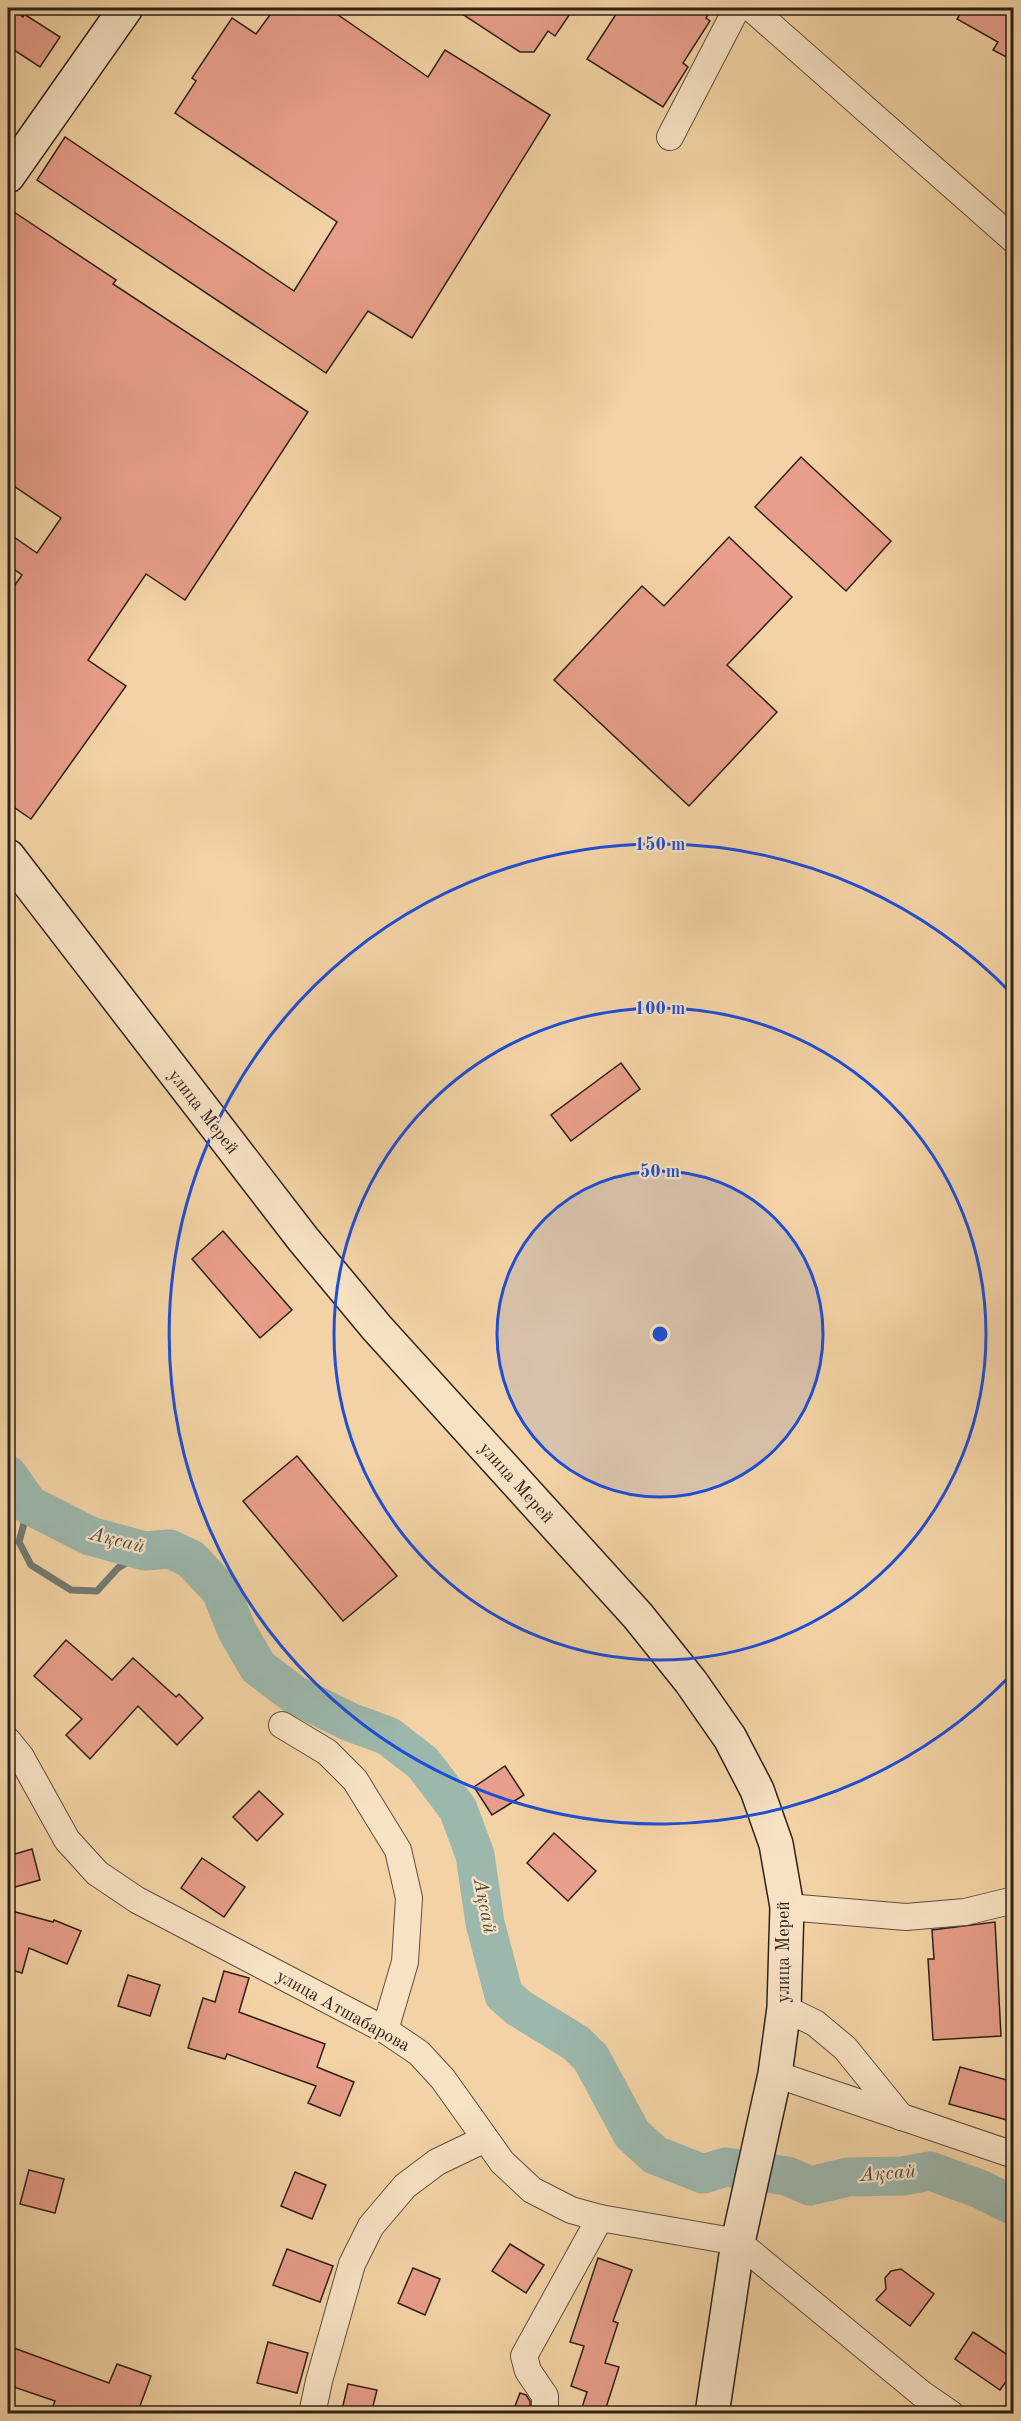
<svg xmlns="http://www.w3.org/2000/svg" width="1021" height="2421" viewBox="0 0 1021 2421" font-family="'Old Standard TT',serif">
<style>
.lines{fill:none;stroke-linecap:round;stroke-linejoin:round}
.stream{stroke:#707b72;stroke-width:7}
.river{stroke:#9cb7ac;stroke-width:39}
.building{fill:#e89e8a;stroke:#2e211b;stroke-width:1.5}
.minor-casing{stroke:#5f4e3e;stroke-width:28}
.secondary-casing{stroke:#2e211b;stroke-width:36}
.minor{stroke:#f7e2c4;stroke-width:26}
.secondary{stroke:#f7e2c4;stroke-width:33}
.ring{fill:none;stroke:#1d4ed8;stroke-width:3}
.labels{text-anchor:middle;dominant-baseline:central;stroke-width:4.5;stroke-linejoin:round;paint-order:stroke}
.street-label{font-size:18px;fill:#2e211b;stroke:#f7e2c4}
.water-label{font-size:20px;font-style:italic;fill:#4f4e46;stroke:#f7e2c4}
.centre{fill:#1d4ed8;stroke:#f7e2c4;stroke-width:3}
.ring-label{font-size:18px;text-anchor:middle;font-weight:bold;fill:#1d4ed8;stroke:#f7e2c4;stroke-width:4.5;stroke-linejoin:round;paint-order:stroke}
</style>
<rect width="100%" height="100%" fill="#f3d3a5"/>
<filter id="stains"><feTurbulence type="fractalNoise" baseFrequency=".00333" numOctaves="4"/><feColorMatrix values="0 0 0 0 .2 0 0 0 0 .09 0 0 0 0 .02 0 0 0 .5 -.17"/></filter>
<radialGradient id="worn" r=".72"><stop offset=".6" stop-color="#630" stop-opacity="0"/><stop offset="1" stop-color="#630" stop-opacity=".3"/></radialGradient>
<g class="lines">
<path class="stream" d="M 29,1505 L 19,1542 L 31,1565 L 71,1590 L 97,1591 L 118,1568 L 145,1551"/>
<path class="river" d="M 8,1475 L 29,1505 L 90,1536 L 145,1551 L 170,1549 L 191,1559 L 221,1591 L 237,1631 L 258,1667 L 295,1695 L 350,1722 L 388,1736 L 423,1763 L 458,1809 L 475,1855 L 485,1923 L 504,1995 L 519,2008 L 576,2043 L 591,2058 L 632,2134 L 655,2155 L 703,2174 L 726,2167 L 787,2176 L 810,2186 L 848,2177 L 903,2176 L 930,2171 L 980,2189 L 1014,2206"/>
</g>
<g class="building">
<path d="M 8,8 L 11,8 L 23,17 L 24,14 L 60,37 L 40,67 L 8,46 Z"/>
<path d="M 275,8 L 328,8 L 428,77 L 445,50 L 550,115 L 412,338 L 368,311 L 326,373 L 37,180 L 65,137 L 294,291 L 337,222 L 175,113 L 196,81 L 192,78 L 232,18 L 256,34 Z"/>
<path d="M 453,8 L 574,8 L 555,36 L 548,31 L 534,52 L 520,52 Z"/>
<path d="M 620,8 L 712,8 L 706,18 L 710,21 L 683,63 L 688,67 L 663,107 L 587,59 Z"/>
<path d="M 964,8 L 1014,8 L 1014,61 L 993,50 L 998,42 L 957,19 Z"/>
<path d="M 8,208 L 116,280 L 113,284 L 308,412 L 185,600 L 146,574 L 88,660 L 126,686 L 31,819 L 8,803 L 8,595 L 22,575 L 8,565 L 8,533 L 37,553 L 61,518 L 8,482 Z"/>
<path d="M 801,457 L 891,541 L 846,591 L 755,507 Z"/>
<path d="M 729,537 L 792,597 L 727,665 L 777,712 L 689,806 L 554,680 L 642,586 L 664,606 Z"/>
<path d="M 621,1063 L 640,1089 L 571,1141 L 551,1115 Z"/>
<path d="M 223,1231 L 292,1310 L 260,1338 L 192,1259 Z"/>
<path d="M 297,1456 L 397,1576 L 343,1621 L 243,1501 Z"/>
<path d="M 66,1640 L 112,1680 L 133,1658 L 176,1697 L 179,1694 L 203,1718 L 177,1745 L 138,1706 L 90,1759 L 66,1735 L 82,1719 L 34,1676 Z"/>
<path d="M 505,1766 L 524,1795 L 492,1815 L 474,1787 Z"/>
<path d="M 259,1791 L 283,1814 L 257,1841 L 233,1817 Z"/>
<path d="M 554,1833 L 596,1871 L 568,1901 L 527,1863 Z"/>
<path d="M 32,1849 L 40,1880 L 8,1889 L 8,1856 Z"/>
<path d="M 202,1858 L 245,1887 L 224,1917 L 181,1888 Z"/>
<path d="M 8,1910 L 53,1922 L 54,1920 L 81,1931 L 67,1964 L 29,1948 L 22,1973 L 8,1969 Z"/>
<path d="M 995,1922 L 1001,2036 L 933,2040 L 928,1959 L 934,1959 L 932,1930 Z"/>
<path d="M 224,1971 L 249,1978 L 239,2012 L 325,2044 L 317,2067 L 354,2082 L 340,2116 L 308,2103 L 316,2086 L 227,2054 L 225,2059 L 188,2048 L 203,1998 L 215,2002 Z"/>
<path d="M 128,1975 L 160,1985 L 150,2016 L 118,2006 Z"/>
<path d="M 960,2067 L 1014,2082 L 1014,2122 L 949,2104 Z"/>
<path d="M 29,2170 L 64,2179 L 55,2213 L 20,2204 Z"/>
<path d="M 295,2172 L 326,2185 L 312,2219 L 281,2206 Z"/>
<path d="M 510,2244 L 544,2265 L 526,2293 L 492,2271 Z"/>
<path d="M 287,2249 L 333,2266 L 320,2302 L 273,2285 Z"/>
<path d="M 598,2258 L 632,2270 L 613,2321 L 618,2323 L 605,2363 L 619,2367 L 604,2414 L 580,2414 L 587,2392 L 571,2386 L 584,2346 L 570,2342 Z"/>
<path d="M 413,2268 L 440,2279 L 425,2315 L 398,2303 Z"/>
<path d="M 901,2269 L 934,2294 L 910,2326 L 876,2300 L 886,2289 L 885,2278 L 891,2271 Z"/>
<path d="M 973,2332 L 1014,2359 L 1014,2370 L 1000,2390 L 955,2359 Z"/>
<path d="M 268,2342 L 308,2353 L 297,2393 L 257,2383 Z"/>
<path d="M 14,2348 L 109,2383 L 117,2364 L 151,2376 L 137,2414 L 109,2414 L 92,2407 L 90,2414 L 50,2414 L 55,2401 L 8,2385 L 8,2368 Z"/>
<path d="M 348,2384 L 377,2390 L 371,2414 L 341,2414 Z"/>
<path d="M 520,2393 L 526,2395 L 530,2401 L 530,2414 L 512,2414 Z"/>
</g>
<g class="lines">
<defs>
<g id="minor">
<path d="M 751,8 L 1014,240"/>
<path d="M 670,137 L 737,8"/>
<path d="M 282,1725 L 327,1752 L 355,1780 L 398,1850 L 409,1898 L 405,1962 L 385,2030"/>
<path d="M 8,1741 L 21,1757 L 67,1840 L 97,1873 L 137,1900 L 385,2030 L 419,2053 L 443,2079 L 502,2162 L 532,2190 L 571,2210 L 600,2218 L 738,2242 L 922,2394 L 951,2414"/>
<path d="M 787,1907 L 906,1917 L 965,1912 L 1014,1900"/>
<path d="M 784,2008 L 815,2023 L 845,2048 L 901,2117"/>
<path d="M 775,2074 L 1014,2155"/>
<path d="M 312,2414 L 319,2381 L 352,2264 L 371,2226 L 405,2186 L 437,2162 L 485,2139"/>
<path d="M 545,2414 L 545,2396 L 528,2371 L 524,2356 L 600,2218"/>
</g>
<g id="secondary">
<path d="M 8,176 L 126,8"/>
<path d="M 8,856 L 303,1239 L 377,1328 L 638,1616 L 691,1682 L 730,1738 L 757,1790 L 776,1844 L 787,1907 L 784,2008 L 775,2074 L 738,2242 L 712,2414"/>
</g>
</defs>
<use href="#minor" class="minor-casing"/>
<use href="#secondary" class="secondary-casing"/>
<use href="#minor" class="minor"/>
<use href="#secondary" class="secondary"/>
</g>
<circle cx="660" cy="1334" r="163" fill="#1d4ed8" fill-opacity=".12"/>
<g class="ring">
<circle cx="660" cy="1334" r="163"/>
<circle cx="660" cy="1334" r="326"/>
<path d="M1012 1674A490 490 0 1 1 1012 994"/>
</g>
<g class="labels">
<g class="street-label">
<text transform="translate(203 1112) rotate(52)">улица Мерей</text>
<text transform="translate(516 1483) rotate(48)">улица Мерей</text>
<text transform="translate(784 1952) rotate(-90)">улица Мерей</text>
<text transform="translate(343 2011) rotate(29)">улица Атшабарова</text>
</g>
<g class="water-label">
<text transform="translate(117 1541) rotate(14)">Ақсай</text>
<text transform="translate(484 1906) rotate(79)">Ақсай</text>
<text transform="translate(888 2174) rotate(-4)">Ақсай</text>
</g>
</g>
<circle cx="660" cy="1334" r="9" class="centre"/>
<g class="ring-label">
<text x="660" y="850">150 m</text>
<text x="660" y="1014">100 m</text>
<text x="660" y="1177">50 m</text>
</g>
<rect width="1021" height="2421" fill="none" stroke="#f3d3a5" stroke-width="30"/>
<rect x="9" y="9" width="1003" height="2403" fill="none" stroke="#2e211b" stroke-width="3"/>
<rect x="15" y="15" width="991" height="2391" fill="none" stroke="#2e211b" stroke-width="1.5"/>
<rect width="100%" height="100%" filter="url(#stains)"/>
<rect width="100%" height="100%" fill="url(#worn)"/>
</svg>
